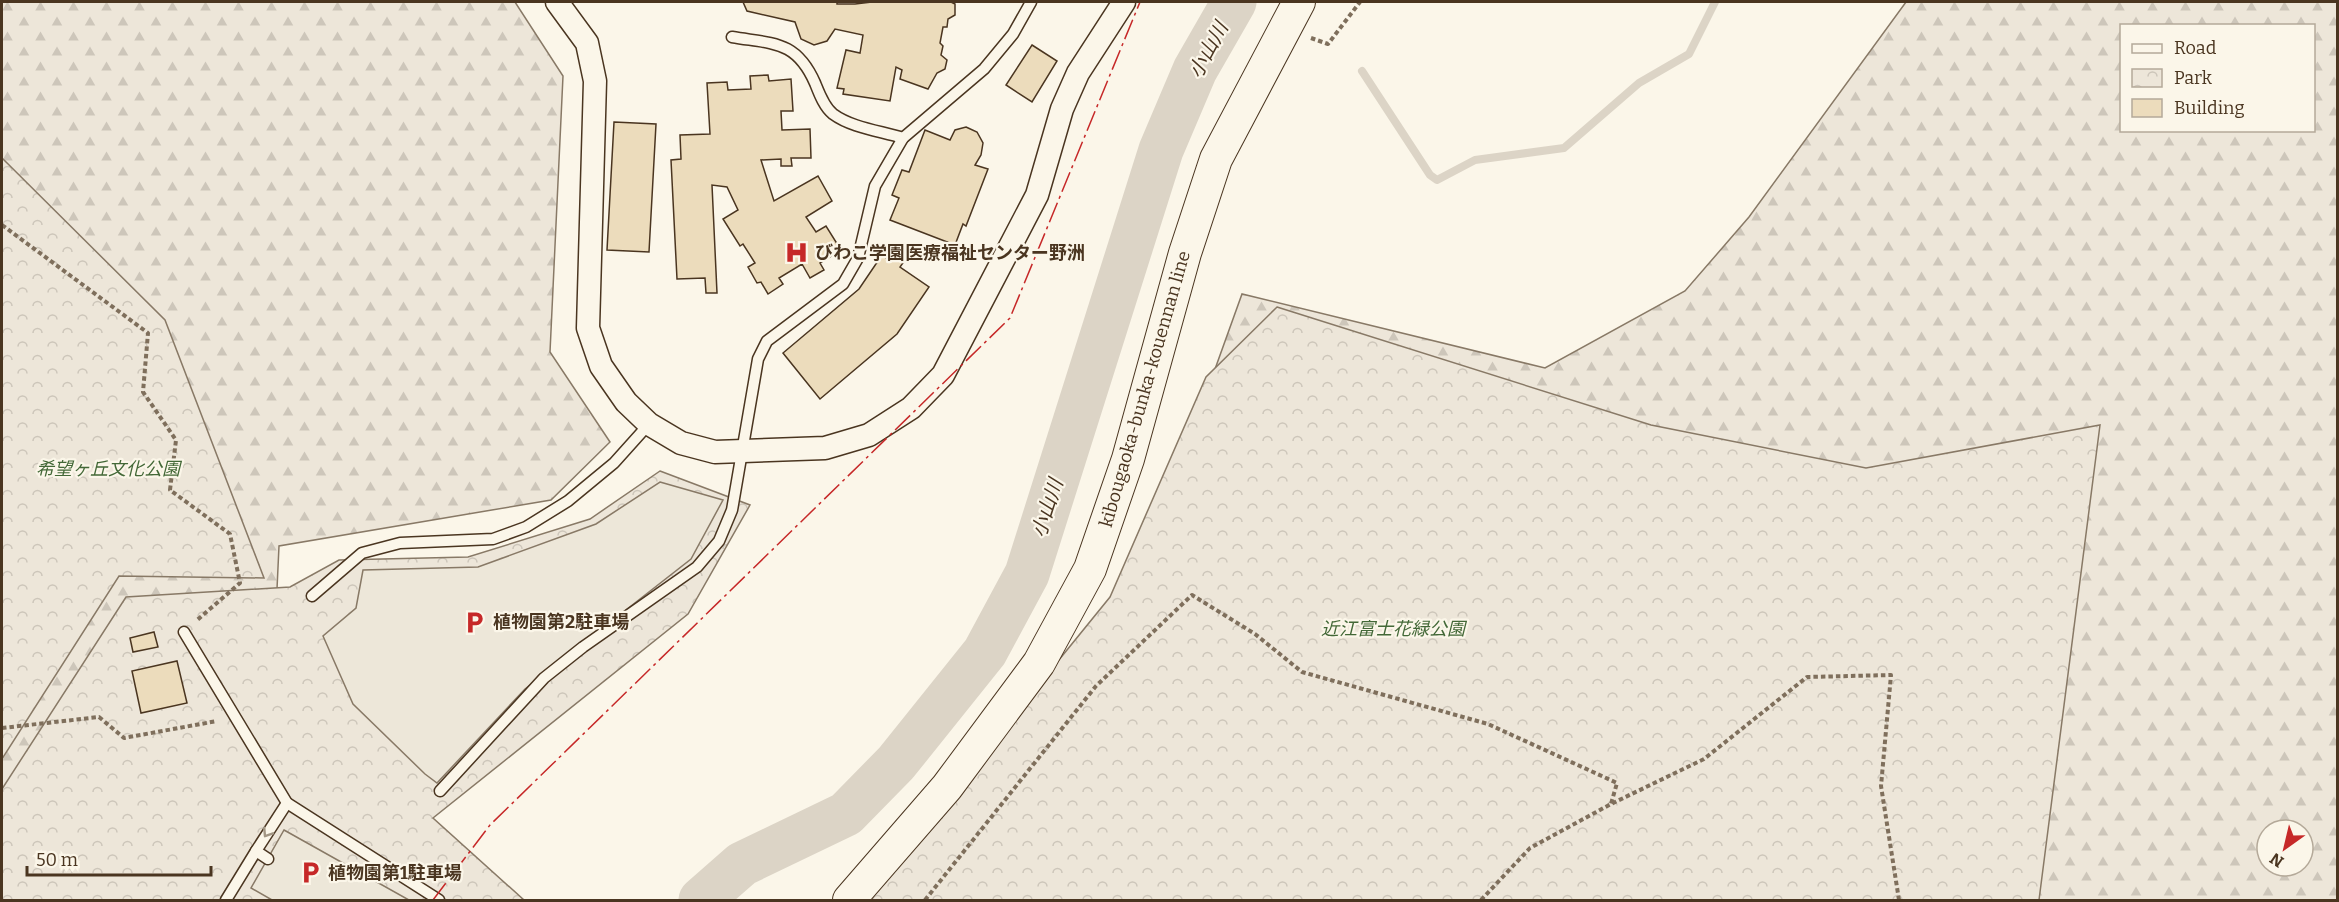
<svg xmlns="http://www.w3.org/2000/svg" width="2339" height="902" viewBox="0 0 2339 902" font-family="Bitter,'Noto Sans JP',serif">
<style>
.forest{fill:url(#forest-firs);stroke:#887966;stroke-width:1.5;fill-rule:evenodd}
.park{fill:url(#park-crowns);stroke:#887966;stroke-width:1.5}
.parking{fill:#ede7d9;stroke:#887966;stroke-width:1.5}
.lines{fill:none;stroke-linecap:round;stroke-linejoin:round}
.stream{stroke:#dcd4c6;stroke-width:8}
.river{stroke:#dcd4c6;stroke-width:45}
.building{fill:#ecdcbc;stroke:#4a3520;stroke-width:1.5}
.lane-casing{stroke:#4a3520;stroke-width:13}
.street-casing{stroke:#4a3520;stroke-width:25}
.secondary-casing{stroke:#4a3520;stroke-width:34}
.path{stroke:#7f6f5c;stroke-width:4;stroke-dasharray:4.5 3;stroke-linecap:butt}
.lane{stroke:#fbf6e9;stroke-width:10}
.street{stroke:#fbf6e9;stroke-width:22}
.secondary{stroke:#fbf6e9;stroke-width:32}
.power{stroke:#c62828;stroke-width:1.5;stroke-dasharray:21 4.5 3 4.5;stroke-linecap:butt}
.oneway{stroke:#a29684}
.labels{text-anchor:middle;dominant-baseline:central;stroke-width:4.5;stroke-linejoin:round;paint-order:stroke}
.poi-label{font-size:18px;font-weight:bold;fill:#4a3520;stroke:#fbf6e9;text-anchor:start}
.street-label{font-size:18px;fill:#4a3520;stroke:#fbf6e9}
.park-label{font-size:18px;font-style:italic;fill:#436837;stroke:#fbf6e9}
.water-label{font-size:20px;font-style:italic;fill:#4a3520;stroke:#fbf6e9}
</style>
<defs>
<pattern id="forest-firs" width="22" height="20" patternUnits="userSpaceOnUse" patternTransform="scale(1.5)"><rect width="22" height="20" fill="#ede6d9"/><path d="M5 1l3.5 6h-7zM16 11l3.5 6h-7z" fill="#cdc6ba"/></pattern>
<pattern id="park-crowns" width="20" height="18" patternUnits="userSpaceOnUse" patternTransform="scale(1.5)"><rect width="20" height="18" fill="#ede6d9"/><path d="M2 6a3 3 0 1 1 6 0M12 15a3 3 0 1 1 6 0" fill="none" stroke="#cdc6ba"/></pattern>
</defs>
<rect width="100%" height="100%" fill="#fbf6e9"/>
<g class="forest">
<path d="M 2,2 L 515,2 L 563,76 L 550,352 L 610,442 L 551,500 L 279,546 L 277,589 L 2,900 Z"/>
<path d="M 1906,2 L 2337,2 L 2337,900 L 886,900 L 1131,603 L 1242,294 L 1545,368 L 1685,291 L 1749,217 ZM 2122,26 L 2314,26 L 2314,130 L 2122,130 ZM 2267,830 L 2303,830 L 2303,866 L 2267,866 Z"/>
</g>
<g class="park">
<path d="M 2,158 L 165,320 L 264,578 L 119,576 L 2,759 Z"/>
<path d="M 1277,307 L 1651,425 L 1866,468 L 2100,425 L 2039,900 L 864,900 L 1110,597 L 1206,377 Z"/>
<path d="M 660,471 L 750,505 L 688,614 L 433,818 L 524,900 L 2,900 L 2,789 L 126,597 L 290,587 L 339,560 L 468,557 L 590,519 Z"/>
</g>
<g class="parking">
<path d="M 660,482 L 723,500 L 691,559 L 525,689 L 437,783 L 425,774 L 353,704 L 323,636 L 356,608 L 363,570 L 478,567 L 596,524 Z"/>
<path d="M 284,830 L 409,900 L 272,900 L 251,888 Z"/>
</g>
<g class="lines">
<path class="stream" d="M 1362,71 L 1430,175 L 1437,180 L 1475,160 L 1564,148 L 1639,83 L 1689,54 L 1715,2"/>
<path class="river" d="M 701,900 L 742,864 L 846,814 L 896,763 L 985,652 L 1027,574 L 1161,150 L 1195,70 L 1234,2"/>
</g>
<g class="building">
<path d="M 743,2 L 837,2 L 837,4 L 855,4 L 872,2 L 951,2 L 955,4 L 955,15 L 948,19 L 947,27 L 943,27 L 940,43 L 943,46 L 941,55 L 947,60 L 945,69 L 937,73 L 928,89 L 900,79 L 902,70 L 896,67 L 890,101 L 843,94 L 844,89 L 837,88 L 846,50 L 860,53 L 863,35 L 835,29 L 827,41 L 814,45 L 801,39 L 795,22 L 747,11 Z"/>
<path d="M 1032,45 L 1057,61 L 1032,102 L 1006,85 Z"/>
<path d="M 768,75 L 769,81 L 791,79 L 793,111 L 781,111 L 782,130 L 810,129 L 811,158 L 791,158 L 792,166 L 781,166 L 781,159 L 761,160 L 774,201 L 818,176 L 832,201 L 806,217 L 816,232 L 826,226 L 841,250 L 820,263 L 824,270 L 810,278 L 802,264 L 779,278 L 783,284 L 768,294 L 761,282 L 757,283 L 748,267 L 755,263 L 743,244 L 740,246 L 723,219 L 738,210 L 727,187 L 712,185 L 717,293 L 706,293 L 705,278 L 677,279 L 671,160 L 681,159 L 680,135 L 710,134 L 707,83 L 727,82 L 728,90 L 751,89 L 750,76 Z"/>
<path d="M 614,122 L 656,124 L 649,252 L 607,250 Z"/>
<path d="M 966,127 L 977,132 L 983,143 L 981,155 L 975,165 L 988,169 L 966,226 L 963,224 L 955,245 L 890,220 L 899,198 L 892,195 L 902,170 L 909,172 L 925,130 L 950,140 L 955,130 Z"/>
<path d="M 895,254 L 905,260 L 900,267 L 929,287 L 897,334 L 820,399 L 783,353 L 859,289 L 882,255 L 890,261 Z"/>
<path d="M 154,632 L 158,647 L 133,652 L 130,638 Z"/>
<path d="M 177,661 L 187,703 L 141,713 L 132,671 Z"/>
</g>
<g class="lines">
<defs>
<g id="lane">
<path d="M 732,37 C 773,44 796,40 815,83 C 819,93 824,107 833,114 C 852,128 881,131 903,138"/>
<path d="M 312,596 L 362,553 L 400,543 L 493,539 L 526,527 L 568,501 L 614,463 L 649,424"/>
<path d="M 184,632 L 287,803 L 439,900"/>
<path d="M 440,791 L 544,678 L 583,647 L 697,567 L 719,541 L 732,510 L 758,359 L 767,341 L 843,284 L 858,258 L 875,186 L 903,138 L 984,69 L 1013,34 L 1031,2"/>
<path d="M 268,859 L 256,851 L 287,803"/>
<path d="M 226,900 L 256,851"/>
</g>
<path id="street" d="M 557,2 L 587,43 L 595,81 L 588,328 L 601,366 L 626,402 L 649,424 L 681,443 L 715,452 L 825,448 L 869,435 L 911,408 L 943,375 L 1037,195 L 1062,109 L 1078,73 L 1124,2"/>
<path id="secondary" d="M 849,900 L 947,787 L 1039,663 L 1090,569 L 1128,459 L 1185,253 L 1216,159 L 1299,2"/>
</defs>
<use href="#lane" class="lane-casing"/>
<use href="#street" class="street-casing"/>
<use href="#secondary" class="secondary-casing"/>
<g class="path">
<path d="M 1311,38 L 1328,44 L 1360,2"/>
<path d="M 2,225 L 148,333 L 143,392 L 176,440 L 170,490 L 230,534 L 240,583 L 196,621"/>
<path d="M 2,728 L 99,717 L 124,738 L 217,721"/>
<path d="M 925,900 L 1096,686 L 1192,595 L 1255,634 L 1302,672 L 1488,724 L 1617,783 L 1611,804"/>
<path d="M 1481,900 L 1530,848 L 1611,804 L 1704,759 L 1807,677 L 1891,675 L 1881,786 L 1899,900"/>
</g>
<use href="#lane" class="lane"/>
<use href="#street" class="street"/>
<use href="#secondary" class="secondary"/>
<path class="power" d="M 433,900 L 490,825 L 1010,318 L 1140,2"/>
</g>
<defs><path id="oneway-chevron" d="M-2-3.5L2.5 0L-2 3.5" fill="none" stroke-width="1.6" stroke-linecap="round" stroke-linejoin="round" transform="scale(1.5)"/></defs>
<use class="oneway" href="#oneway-chevron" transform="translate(267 833) rotate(123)"/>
<defs>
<symbol id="hospital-bare" viewBox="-9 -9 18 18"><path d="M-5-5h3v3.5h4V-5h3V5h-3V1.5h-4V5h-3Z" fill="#c62828" stroke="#fbf6e9" stroke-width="2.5" paint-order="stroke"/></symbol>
<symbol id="parking-bare" viewBox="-9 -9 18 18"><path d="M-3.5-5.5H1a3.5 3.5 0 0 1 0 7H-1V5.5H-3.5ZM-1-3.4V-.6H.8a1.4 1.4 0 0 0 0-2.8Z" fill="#c62828" stroke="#fbf6e9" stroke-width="2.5" paint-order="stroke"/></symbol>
</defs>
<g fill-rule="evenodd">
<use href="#hospital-bare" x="780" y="236" width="33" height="33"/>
<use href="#parking-bare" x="458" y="606" width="33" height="33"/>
<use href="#parking-bare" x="294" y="856" width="33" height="33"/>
</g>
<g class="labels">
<g class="poi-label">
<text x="815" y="253">びわこ学園医療福祉センター野洲</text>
<text x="493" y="622">植物園第2駐車場</text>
<text x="328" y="873">植物園第1駐車場</text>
</g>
<g class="street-label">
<text transform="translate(1145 389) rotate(-74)">kibougaoka-bunka-kouennan line</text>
</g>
<g class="park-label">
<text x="108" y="469">希望ヶ丘文化公園</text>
<text x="1393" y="629">近江富士花緑公園</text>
</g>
<g class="water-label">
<text transform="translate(1208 50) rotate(-62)">小山川</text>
<text transform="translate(1047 508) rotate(-72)">小山川</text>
</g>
</g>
<rect width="2339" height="902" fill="none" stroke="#4a3520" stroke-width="6"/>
<rect x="2120" y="24" width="195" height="108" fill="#fbf6e9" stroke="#b4a999" stroke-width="1.5"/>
<rect x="2132" y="44" width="30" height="9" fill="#fbf6e9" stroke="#b4a999" stroke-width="1.5"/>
<text x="2174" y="54" font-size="18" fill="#4a3520">Road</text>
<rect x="2132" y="69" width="30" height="18" fill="url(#park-crowns)" stroke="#b4a999" stroke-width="1.5"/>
<text x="2174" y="84" font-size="18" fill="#4a3520">Park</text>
<rect x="2132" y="99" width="30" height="18" fill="#ecdcbc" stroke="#b4a999" stroke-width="1.5"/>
<text x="2174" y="114" font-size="18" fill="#4a3520">Building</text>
<g transform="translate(2285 848) rotate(214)"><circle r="28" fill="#fbf6e9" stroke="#b4a999" stroke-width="1.5"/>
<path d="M0-4.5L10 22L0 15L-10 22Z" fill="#c62828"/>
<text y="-9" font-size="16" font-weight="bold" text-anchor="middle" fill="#4a3520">N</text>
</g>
<path d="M27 866v9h184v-9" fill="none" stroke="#4a3520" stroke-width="3"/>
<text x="36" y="866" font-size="18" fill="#4a3520" stroke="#fbf6e9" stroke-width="4.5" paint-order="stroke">50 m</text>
</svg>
